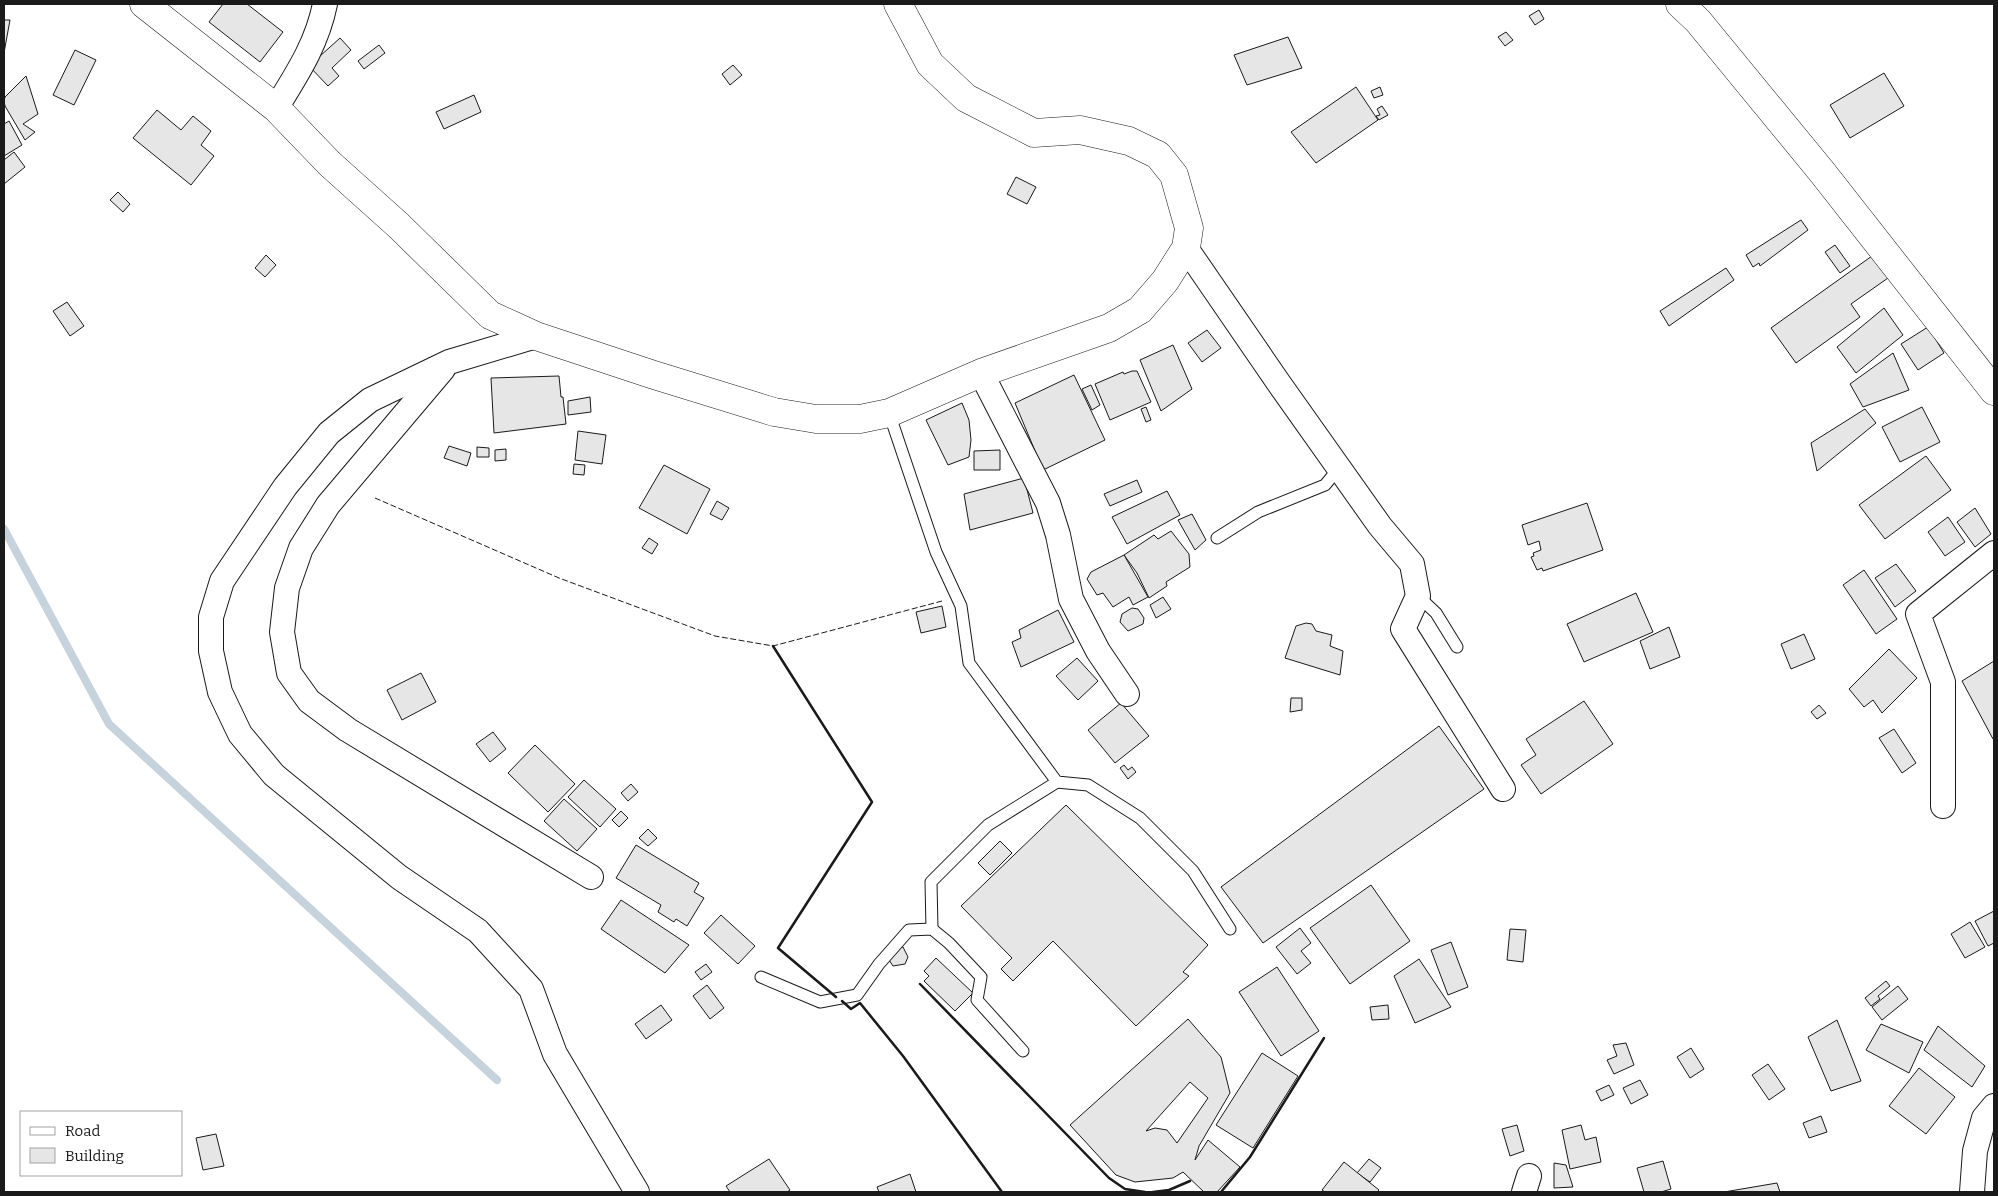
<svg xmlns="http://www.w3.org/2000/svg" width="1998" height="1196" viewBox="0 0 1998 1196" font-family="Bitter,serif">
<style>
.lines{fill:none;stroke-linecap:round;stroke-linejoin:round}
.stream{stroke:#c6d2dc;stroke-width:8}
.building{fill:#e6e6e6;stroke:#1a1a1a;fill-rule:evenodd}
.service-casing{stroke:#1a1a1a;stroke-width:13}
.minor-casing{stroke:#1a1a1a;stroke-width:26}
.tertiary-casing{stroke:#1a1a1a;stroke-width:29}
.service{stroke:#fff;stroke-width:11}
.minor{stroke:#fff;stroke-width:24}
.tertiary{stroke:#fff;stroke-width:28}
.fence{stroke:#1a1a1a;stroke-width:1;stroke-dasharray:6 2.5;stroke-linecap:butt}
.wall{stroke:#1a1a1a;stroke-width:2.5}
</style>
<rect width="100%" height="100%" fill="#fff"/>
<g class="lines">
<path class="stream" d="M 4,529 L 109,724 L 497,1080"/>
</g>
<g class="building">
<path d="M 223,4 L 247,4 L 283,32 L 260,62 L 209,22 Z"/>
<path d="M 1539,10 L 1544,19 L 1535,25 L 1529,16 Z"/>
<path d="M 4,20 L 10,20 L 4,53 Z"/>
<path d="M 1506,32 L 1513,40 L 1505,46 L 1498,37 Z"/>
<path d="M 1288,37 L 1302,68 L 1247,85 L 1234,55 Z"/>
<path d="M 340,38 L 351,50 L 332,68 L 339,76 L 328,86 L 309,66 Z"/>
<path d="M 379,45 L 385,53 L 364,69 L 358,61 Z"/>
<path d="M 75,50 L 96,60 L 74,105 L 53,95 Z"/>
<path d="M 733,65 L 742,75 L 730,85 L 722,74 Z"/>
<path d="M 1884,73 L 1904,106 L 1850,138 L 1830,105 Z"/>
<path d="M 26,76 L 38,114 L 23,124 L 35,132 L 25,140 L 5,106 L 4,101 L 5,97 Z"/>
<path d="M 1356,87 L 1378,120 L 1316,163 L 1291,132 Z"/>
<path d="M 1380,87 L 1383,95 L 1374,98 L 1371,91 Z"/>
<path d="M 474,95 L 481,112 L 444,129 L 436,112 Z"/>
<path d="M 1382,106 L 1388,115 L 1379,120 L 1376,116 L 1380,115 L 1377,109 Z"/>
<path d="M 157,110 L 181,130 L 193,116 L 211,131 L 201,145 L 214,156 L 191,185 L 133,138 Z"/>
<path d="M 9,121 L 22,145 L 4,156 L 4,124 Z"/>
<path d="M 14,152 L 25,167 L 4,184 L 4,160 Z"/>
<path d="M 1016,177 L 1036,187 L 1027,204 L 1007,194 Z"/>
<path d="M 118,192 L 130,204 L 123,212 L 110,200 Z"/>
<path d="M 1801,220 L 1808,230 L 1760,266 L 1759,263 L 1753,267 L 1746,255 Z"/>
<path d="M 1835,245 L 1850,266 L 1840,273 L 1825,252 Z"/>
<path d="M 266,255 L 276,265 L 265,277 L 255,268 Z"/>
<path d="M 1872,256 L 1888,278 L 1851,304 L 1860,317 L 1796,363 L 1771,328 Z"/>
<path d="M 1726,268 L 1734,280 L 1669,326 L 1660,311 Z"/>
<path d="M 67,302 L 84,326 L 70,336 L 53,311 Z"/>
<path d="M 1884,308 L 1903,335 L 1856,373 L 1837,347 Z"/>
<path d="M 1928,327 L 1944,353 L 1918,370 L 1901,344 Z"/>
<path d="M 1207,330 L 1221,348 L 1202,362 L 1188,343 Z"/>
<path d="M 1173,345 L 1192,389 L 1161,411 L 1140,360 Z"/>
<path d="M 1893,353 L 1909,390 L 1863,407 L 1850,384 Z"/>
<path d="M 1132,371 L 1137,371 L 1151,402 L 1110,420 L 1095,384 L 1123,372 L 1124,374 Z"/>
<path d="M 1074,375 L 1105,440 L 1043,470 L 1015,403 Z"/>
<path d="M 559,376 L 561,397 L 563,397 L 566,424 L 494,433 L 491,378 Z"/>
<path d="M 1091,385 L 1100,405 L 1092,410 L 1082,389 Z"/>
<path d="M 590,397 L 591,412 L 568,415 L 568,401 Z"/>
<path d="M 962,403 L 969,420 L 971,440 L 969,457 L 948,465 L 926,420 Z"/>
<path d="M 1146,407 L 1151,420 L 1146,422 L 1141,409 Z"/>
<path d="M 1922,407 L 1940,442 L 1900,462 L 1882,427 Z"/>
<path d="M 1865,409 L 1876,423 L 1817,471 L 1811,443 Z"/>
<path d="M 578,431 L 606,435 L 602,464 L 575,460 Z"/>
<path d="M 449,446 L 471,453 L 467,466 L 444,458 Z"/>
<path d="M 477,447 L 489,448 L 489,457 L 477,457 Z"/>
<path d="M 506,449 L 506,460 L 495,461 L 495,450 Z"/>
<path d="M 1000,450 L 1000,470 L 974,470 L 974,451 Z"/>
<path d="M 1926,456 L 1951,490 L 1885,539 L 1859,505 Z"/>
<path d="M 574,464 L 585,465 L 584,475 L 573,474 Z"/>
<path d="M 664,465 L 710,489 L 687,534 L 639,508 Z"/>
<path d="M 1024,478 L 1033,513 L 970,530 L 964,494 Z"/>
<path d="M 1137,480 L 1142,492 L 1110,506 L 1104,494 Z"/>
<path d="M 1167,491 L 1180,515 L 1127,544 L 1112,517 Z"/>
<path d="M 717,501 L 729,508 L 722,520 L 710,514 Z"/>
<path d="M 1587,503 L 1603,550 L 1543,571 L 1542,568 L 1537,570 L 1531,557 L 1534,556 L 1533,553 L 1541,550 L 1539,541 L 1528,545 L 1522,525 Z"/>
<path d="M 1975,508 L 1991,534 L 1975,547 L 1957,522 Z"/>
<path d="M 1192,514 L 1206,540 L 1195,550 L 1178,520 Z"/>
<path d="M 1948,517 L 1965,542 L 1945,556 L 1928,532 Z"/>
<path d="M 1171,531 L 1189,554 L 1190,567 L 1166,582 L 1167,586 L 1149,598 L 1137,573 L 1124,555 L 1154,535 L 1158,539 Z"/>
<path d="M 649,538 L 658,544 L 652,554 L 642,548 Z"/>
<path d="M 1124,555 L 1148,597 L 1133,605 L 1129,597 L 1113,607 L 1103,593 L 1097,595 L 1087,579 L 1091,572 Z"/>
<path d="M 1896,564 L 1916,591 L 1895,607 L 1875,578 Z"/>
<path d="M 1864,570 L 1897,619 L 1876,634 L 1843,585 Z"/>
<path d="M 1636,593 L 1653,632 L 1584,662 L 1567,624 Z"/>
<path d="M 1163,597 L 1171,609 L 1156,618 L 1150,605 Z"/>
<path d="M 942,606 L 946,627 L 921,633 L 916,612 Z"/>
<path d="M 1132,608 L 1138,609 L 1144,618 L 1143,624 L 1128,631 L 1120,622 L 1122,614 Z"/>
<path d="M 1058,610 L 1074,642 L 1021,667 L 1012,642 L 1021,638 L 1019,630 Z"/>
<path d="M 1306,623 L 1312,624 L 1316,631 L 1332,635 L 1330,646 L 1343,651 L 1340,675 L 1285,658 L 1296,626 Z"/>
<path d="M 1669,627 L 1680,657 L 1650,669 L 1640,641 Z"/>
<path d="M 1804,634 L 1815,659 L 1791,669 L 1781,644 Z"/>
<path d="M 1889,649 L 1917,678 L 1882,713 L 1873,700 L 1864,707 L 1849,689 Z"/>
<path d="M 1077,658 L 1098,681 L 1078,700 L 1056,676 Z"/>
<path d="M 1994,661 L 1994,738 L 1993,739 L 1962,681 Z"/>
<path d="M 421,673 L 436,702 L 402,720 L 387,690 Z"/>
<path d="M 1291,698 L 1302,698 L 1302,710 L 1290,712 Z"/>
<path d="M 1584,701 L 1613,744 L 1541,794 L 1521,765 L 1536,755 L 1526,739 Z"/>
<path d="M 1121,703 L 1149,736 L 1115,763 L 1088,730 Z"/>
<path d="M 1819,705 L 1826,713 L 1817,719 L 1811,712 Z"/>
<path d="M 1439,726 L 1484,789 L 1263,943 L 1221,887 Z"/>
<path d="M 1894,729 L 1916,763 L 1902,773 L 1879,738 Z"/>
<path d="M 493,732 L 506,749 L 490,762 L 476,744 Z"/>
<path d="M 535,745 L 575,784 L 548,812 L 508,773 Z"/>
<path d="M 1124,765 L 1128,770 L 1132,767 L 1136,772 L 1128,779 L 1120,768 Z"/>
<path d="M 584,780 L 616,809 L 600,827 L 568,797 Z"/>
<path d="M 631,784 L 638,792 L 628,801 L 621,793 Z"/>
<path d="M 564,799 L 597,829 L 577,851 L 544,821 Z"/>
<path d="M 1066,805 L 1208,945 L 1183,972 L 1189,976 L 1136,1026 L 1053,941 L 1013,981 L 1001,969 L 1012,958 L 961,906 Z"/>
<path d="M 621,811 L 628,818 L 619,827 L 612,820 Z"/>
<path d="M 648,829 L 657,838 L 648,846 L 639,838 Z"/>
<path d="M 1000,841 L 1012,853 L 990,875 L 978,863 Z"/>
<path d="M 636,845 L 699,883 L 694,892 L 704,898 L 687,926 L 676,919 L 674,922 L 658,912 L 661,905 L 616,878 Z"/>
<path d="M 1371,885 L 1410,941 L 1350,984 L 1310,928 Z"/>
<path d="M 621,900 L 689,945 L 665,973 L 601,929 Z"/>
<path d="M 1994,911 L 1994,943 L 1988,946 L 1975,921 Z"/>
<path d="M 721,915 L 755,946 L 738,964 L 704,933 Z"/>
<path d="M 1970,922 L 1985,947 L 1965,958 L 1951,934 Z"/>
<path d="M 1300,928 L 1311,943 L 1301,951 L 1311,963 L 1297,974 L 1276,947 Z"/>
<path d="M 1510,929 L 1526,930 L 1523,962 L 1507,960 Z"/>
<path d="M 1451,942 L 1468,987 L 1448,995 L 1431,950 Z"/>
<path d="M 897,947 L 903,947 L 908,957 L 905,964 L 893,966 L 889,960 Z"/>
<path d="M 936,958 L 973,993 L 955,1011 L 924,981 L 929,976 L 924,971 Z"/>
<path d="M 1419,959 L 1451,1007 L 1415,1023 L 1394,976 Z"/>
<path d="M 706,964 L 712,972 L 701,980 L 695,972 Z"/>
<path d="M 1277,967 L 1319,1031 L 1281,1056 L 1239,992 Z"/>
<path d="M 1886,981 L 1890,986 L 1878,996 L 1880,999 L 1871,1006 L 1865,998 Z"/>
<path d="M 707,985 L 724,1008 L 710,1019 L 693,996 Z"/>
<path d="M 1898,986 L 1908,999 L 1882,1020 L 1872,1007 Z"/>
<path d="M 661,1005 L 672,1020 L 646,1039 L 635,1024 Z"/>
<path d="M 1388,1005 L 1389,1019 L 1372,1020 L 1370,1007 Z"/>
<path d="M 1188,1019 L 1221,1057 L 1230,1093 L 1199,1146 L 1195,1160 L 1208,1140 L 1240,1167 L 1217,1192 L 1204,1192 L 1183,1172 L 1173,1178 L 1135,1182 L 1116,1175 L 1070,1125 ZM 1190,1082 L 1208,1098 L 1177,1143 L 1167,1130 L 1155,1128 L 1146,1131 Z"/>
<path d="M 1837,1020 L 1861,1081 L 1831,1091 L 1808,1037 Z"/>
<path d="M 1881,1024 L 1923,1042 L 1909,1073 L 1866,1050 Z"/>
<path d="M 1938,1026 L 1985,1066 L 1972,1087 L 1924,1050 Z"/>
<path d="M 1626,1043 L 1634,1065 L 1614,1074 L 1607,1060 L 1617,1056 L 1613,1045 Z"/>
<path d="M 1691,1048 L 1704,1069 L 1690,1078 L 1677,1057 Z"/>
<path d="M 1262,1053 L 1298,1076 L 1253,1148 L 1216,1125 Z"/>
<path d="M 1768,1064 L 1785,1089 L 1769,1100 L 1752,1075 Z"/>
<path d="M 1919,1068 L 1955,1097 L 1926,1134 L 1889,1106 Z"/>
<path d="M 1640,1080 L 1648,1095 L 1631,1104 L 1623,1088 Z"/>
<path d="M 1609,1085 L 1614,1095 L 1601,1101 L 1596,1091 Z"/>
<path d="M 1821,1116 L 1827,1132 L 1809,1138 L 1803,1123 Z"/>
<path d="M 1517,1125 L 1524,1151 L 1510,1156 L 1502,1129 Z"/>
<path d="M 1581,1125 L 1585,1140 L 1596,1137 L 1601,1162 L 1570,1169 L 1562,1130 Z"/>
<path d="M 216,1134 L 224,1166 L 203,1170 L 196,1138 Z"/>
<path d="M 769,1159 L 790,1190 L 787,1192 L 730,1192 L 726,1186 Z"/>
<path d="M 1369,1159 L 1381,1168 L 1370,1182 L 1357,1173 Z"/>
<path d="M 1663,1161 L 1671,1189 L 1661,1192 L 1644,1192 L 1637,1168 Z"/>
<path d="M 1344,1162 L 1379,1190 L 1377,1192 L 1325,1192 L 1322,1190 Z"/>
<path d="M 1554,1163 L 1566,1165 L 1573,1187 L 1554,1188 Z"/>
<path d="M 910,1174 L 916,1192 L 879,1192 L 877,1187 Z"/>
<path d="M 1777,1183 L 1780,1192 L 1724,1192 Z"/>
</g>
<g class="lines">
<defs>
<g id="service">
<path d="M 889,413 L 936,552 L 961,606 L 969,663 L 1057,782 L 1088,785 L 1140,818 L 1193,871 L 1230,929"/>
<path d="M 1217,538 L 1258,512 L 1325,485 L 1339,468"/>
<path d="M 1418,596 L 1436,613 L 1457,647"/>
<path d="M 932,929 L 931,882 L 988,825 L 1057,782"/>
<path d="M 761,977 L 820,1002 L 857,995 L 879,964 L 909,930 L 932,929 L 949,943 L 981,977 L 977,1000 L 1023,1051"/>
</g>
<g id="minor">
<path d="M 276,108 C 297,74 317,44 325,4"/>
<path d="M 1186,248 L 1278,382 L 1380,526 L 1412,564 L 1418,596 L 1403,629 L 1503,789"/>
<path d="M 536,336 L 449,362 L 370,400 L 329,433 L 285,487 L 222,581 L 211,617 L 211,651 L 220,692 L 240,734 L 274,775 L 399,877 L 478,931 L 531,989 L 555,1054 L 637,1192"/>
<path d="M 443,369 L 328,505 L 301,548 L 287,588 L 282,632 L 289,673 L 309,701 L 348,730 L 591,877"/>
<path d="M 981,373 L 1048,503 L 1058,535 L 1071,599 L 1098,651 L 1127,694"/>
<path d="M 1943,806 L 1943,682 L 1918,614 L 1994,553"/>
<path d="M 1524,1192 L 1529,1176"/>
<path d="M 1972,1192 L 1975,1151 L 1984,1118 L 1994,1106"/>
</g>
<g id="tertiary">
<path d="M 144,4 L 276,108 L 330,164 L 398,225 L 490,315 L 536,336 L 654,375 L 774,412 L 816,419 L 860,419 L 889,413 L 981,373 L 1109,328 L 1140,310 L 1165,281 L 1186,248 L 1189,228 L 1174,175 L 1158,155 L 1129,141 L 1080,130 L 1034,133 L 966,98 L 930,64 L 898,4"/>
<path d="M 1680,4 L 1698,21 L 1822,172 L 1994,391"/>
</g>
</defs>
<use href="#service" class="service-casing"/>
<use href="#minor" class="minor-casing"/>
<use href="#tertiary" class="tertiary-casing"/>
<use href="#service" class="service"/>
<use href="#minor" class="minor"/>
<use href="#tertiary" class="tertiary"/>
<path class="fence" d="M 375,498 L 559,578 L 715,636 L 773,646 L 942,601"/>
<g class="wall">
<path d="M 773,646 L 872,802 L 778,948 L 836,997"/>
<path d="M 920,984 L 1109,1178 L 1125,1189 L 1145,1192"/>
<path d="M 842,1001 L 851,1009 L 860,1003 L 903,1056 L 1002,1192"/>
<path d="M 1153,1192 L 1169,1190 L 1190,1181"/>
<path d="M 1221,1192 L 1250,1157 L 1324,1038"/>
</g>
</g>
<rect width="1998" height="1196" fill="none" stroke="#1a1a1a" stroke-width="10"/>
<rect x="20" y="1111" width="162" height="65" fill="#ffffff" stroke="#a3a3a3"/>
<rect x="30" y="1127" width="25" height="8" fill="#ffffff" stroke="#a3a3a3"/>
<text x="65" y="1136" font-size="15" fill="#1a1a1a">Road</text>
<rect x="30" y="1148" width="25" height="15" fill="#e6e6e6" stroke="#a3a3a3"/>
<text x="65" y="1161" font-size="15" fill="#1a1a1a">Building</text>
</svg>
